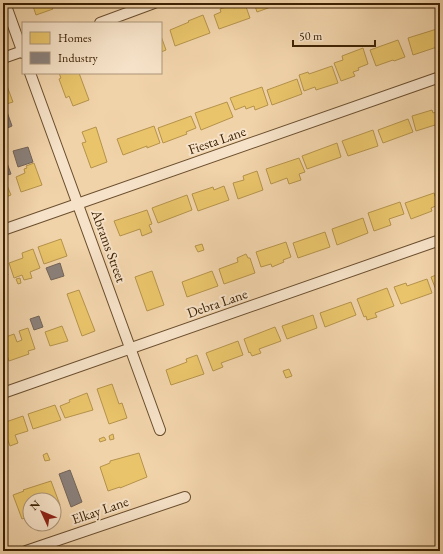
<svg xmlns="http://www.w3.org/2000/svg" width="443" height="554" viewBox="0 0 443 554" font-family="'EB Garamond',serif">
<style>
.homes{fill:#e9c46a;stroke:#b5934b}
.industry{fill:#8a817c;stroke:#736458}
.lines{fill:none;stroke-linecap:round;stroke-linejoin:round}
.minor-casing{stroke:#6a4e2d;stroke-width:12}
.minor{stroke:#f6e2c8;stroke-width:10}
.labels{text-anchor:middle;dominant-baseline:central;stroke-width:4;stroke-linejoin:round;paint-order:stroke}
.street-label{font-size:14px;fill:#3d2203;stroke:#f6e2c8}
</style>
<rect width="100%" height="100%" fill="#f1d3aa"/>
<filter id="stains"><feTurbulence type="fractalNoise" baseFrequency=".005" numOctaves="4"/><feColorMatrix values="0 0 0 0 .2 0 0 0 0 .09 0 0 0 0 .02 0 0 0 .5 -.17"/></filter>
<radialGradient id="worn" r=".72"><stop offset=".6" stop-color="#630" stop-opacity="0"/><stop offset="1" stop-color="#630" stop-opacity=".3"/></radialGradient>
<g class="homes">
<path d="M 32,3 L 50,3 L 53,9 L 36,15 Z"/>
<path d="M 254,3 L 282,3 L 257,12 Z"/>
<path d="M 245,4 L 250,18 L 219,29 L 214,15 L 221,12 L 220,9 L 233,5 L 234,8 Z"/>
<path d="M 203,15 L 210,33 L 175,46 L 170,30 L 189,22 L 188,21 Z"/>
<path d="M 440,28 L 440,46 L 413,55 L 408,38 Z"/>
<path d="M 161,36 L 166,50 L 161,52 Z"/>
<path d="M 398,40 L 405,57 L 394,61 L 393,60 L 376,66 L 370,50 Z"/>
<path d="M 363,48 L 368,64 L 358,68 L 359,70 L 353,72 L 355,76 L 341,81 L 334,63 L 343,60 L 342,56 Z"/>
<path d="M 332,66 L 338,83 L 316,90 L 315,87 L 304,91 L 299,75 L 308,72 L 309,74 Z"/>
<path d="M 59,73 L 79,73 L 89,100 L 73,106 L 69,96 L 66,98 L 59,79 L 61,78 Z"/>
<path d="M 297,79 L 302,94 L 272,105 L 267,90 Z"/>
<path d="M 7,86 L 13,102 L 3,105 L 3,88 Z"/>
<path d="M 262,87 L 268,105 L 255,110 L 254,106 L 246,109 L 245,106 L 235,110 L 230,98 Z"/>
<path d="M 227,102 L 233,117 L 201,130 L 195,113 Z"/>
<path d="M 432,110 L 433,113 L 440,111 L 440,130 L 437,131 L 435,125 L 416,131 L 412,116 Z"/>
<path d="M 191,116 L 196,128 L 186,132 L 187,134 L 163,143 L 158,128 Z"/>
<path d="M 408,119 L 413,132 L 383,143 L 378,130 Z"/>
<path d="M 154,126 L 160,143 L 147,148 L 147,146 L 123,155 L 117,139 Z"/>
<path d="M 96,127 L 107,162 L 91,168 L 82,143 L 86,142 L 82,132 Z"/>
<path d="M 373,130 L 378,146 L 348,156 L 342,141 Z"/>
<path d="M 337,143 L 341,157 L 307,169 L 302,156 Z"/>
<path d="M 299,158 L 305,172 L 299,174 L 301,180 L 289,184 L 287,178 L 271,184 L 266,169 Z"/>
<path d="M 34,163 L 42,185 L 21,192 L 16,177 L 25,173 L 24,169 L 27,168 L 26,166 Z"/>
<path d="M 257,171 L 263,190 L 238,199 L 233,183 L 244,180 L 243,176 Z"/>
<path d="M 6,183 L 11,195 L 3,198 L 3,184 Z"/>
<path d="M 224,186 L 229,200 L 198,211 L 192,194 L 213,187 L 214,190 Z"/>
<path d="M 434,193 L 438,205 L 431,208 L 432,211 L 411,219 L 405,203 Z"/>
<path d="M 187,195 L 192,210 L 158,223 L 152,208 Z"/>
<path d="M 400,202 L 404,214 L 389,219 L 391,225 L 374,231 L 368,213 Z"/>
<path d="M 147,210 L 152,224 L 149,225 L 152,232 L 142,236 L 140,229 L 120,236 L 114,221 Z"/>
<path d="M 363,218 L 368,233 L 337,245 L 332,229 Z"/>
<path d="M 325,232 L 330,247 L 298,258 L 293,243 Z"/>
<path d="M 61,239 L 67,256 L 44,264 L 38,247 Z"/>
<path d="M 286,242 L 291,257 L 283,260 L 284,262 L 272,267 L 271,264 L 261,267 L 256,252 Z"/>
<path d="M 202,244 L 204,250 L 198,252 L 195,246 Z"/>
<path d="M 33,249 L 40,268 L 30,272 L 32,278 L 24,280 L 22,275 L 14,278 L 9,263 L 23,258 L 22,253 Z"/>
<path d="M 246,254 L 248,258 L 250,258 L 255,273 L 224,284 L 219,269 L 238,262 L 237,258 Z"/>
<path d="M 3,260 L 8,275 L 3,277 Z"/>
<path d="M 440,270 L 440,289 L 436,290 L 431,277 L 439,274 L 438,271 Z"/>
<path d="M 152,271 L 164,305 L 147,311 L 135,277 Z"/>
<path d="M 212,271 L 218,286 L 187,297 L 182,282 Z"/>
<path d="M 20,278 L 21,283 L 18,284 L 16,279 Z"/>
<path d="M 427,279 L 432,293 L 401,304 L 394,287 L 406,283 L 407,286 Z"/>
<path d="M 387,288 L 394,306 L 375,313 L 377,317 L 367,320 L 366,316 L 364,317 L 357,299 Z"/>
<path d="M 79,290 L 95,331 L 82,336 L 67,294 Z"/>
<path d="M 351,302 L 356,315 L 325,327 L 320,313 Z"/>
<path d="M 313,315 L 317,328 L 287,339 L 282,326 Z"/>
<path d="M 62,326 L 68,341 L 50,346 L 45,332 Z"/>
<path d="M 275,327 L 281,341 L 259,349 L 261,353 L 252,356 L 250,352 L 249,353 L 244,339 Z"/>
<path d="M 28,328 L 35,349 L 28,351 L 29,354 L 9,361 L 3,345 L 3,338 L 14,334 L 17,342 L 22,340 L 19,331 Z"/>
<path d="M 238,341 L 243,355 L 221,363 L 223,367 L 213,371 L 206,353 Z"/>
<path d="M 197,355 L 204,374 L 171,385 L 166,370 L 187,362 L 186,359 Z"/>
<path d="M 289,369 L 292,376 L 286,378 L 283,371 Z"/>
<path d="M 112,384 L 119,404 L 122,403 L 127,418 L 109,424 L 97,389 Z"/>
<path d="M 87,393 L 93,410 L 65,418 L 60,406 L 70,402 L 69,400 Z"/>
<path d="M 55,405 L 61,420 L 33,429 L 28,414 Z"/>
<path d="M 23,416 L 28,431 L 15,435 L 18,443 L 10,446 L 7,438 L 3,439 L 3,423 Z"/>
<path d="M 113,434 L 114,439 L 110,440 L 109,436 Z"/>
<path d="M 104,437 L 106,440 L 100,442 L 99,439 Z"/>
<path d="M 47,453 L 50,460 L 45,461 L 43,455 Z"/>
<path d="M 139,453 L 147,477 L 120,488 L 120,487 L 108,491 L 100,467 L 110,463 L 110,461 Z"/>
<path d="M 51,481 L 60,505 L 54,507 L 54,500 L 30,500 L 30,516 L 22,519 L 13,495 L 24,491 L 23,490 Z"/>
</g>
<g class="industry">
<path d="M 6,109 L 12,126 L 3,130 L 3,110 Z"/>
<path d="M 28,147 L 33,162 L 18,167 L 13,151 Z"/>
<path d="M 7,163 L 11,174 L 3,176 L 3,165 Z"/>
<path d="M 60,263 L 64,276 L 51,280 L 46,268 Z"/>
<path d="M 39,316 L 43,327 L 34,330 L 30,319 Z"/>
<path d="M 70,470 L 82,502 L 71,507 L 59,474 Z"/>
</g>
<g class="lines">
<defs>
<g id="minor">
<path d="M 5,3 L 23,53"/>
<path d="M 100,23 L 154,3"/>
<path d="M 3,58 L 23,51"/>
<path d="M 30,73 L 160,430"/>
<path d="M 3,230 L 440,77"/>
<path d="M 3,393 L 440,240"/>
<path d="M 26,551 L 185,497"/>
</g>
</defs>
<use href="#minor" class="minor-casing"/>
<use href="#minor" class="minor"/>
</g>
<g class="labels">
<g class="street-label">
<text transform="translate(217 140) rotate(-19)">Fiesta Lane</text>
<text transform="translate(109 246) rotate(70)">Abrams Street</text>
<text transform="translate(217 303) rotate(-19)">Debra Lane</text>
<text transform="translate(100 510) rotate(-19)">Elkay Lane</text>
</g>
</g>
<rect width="443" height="554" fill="none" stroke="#f1d3aa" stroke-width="16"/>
<rect x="4" y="4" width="435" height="546" fill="none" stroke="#3d2203" stroke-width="2"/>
<rect x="8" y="8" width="427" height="538" fill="none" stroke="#3d2203"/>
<rect x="22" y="22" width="140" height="52" fill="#f6e2c8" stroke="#ac9579"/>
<rect x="30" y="32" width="20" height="12" fill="#e9c46a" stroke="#ac9579"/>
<text x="58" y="42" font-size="12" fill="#3d2203">Homes</text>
<rect x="30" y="52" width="20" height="12" fill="#8a817c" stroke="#ac9579"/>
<text x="58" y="62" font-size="12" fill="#3d2203">Industry</text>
<g transform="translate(42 512) rotate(314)"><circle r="19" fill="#f6e2c8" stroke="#ac9579"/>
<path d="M0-3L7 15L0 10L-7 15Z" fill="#8f2418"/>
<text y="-6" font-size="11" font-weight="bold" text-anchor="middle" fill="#3d2203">N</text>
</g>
<path d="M293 40v6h82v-6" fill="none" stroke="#3d2203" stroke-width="2"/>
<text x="299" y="40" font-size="12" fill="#3d2203" stroke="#f6e2c8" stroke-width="3" paint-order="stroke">50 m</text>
<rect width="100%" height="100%" filter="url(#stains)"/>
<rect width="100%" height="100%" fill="url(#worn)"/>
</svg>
